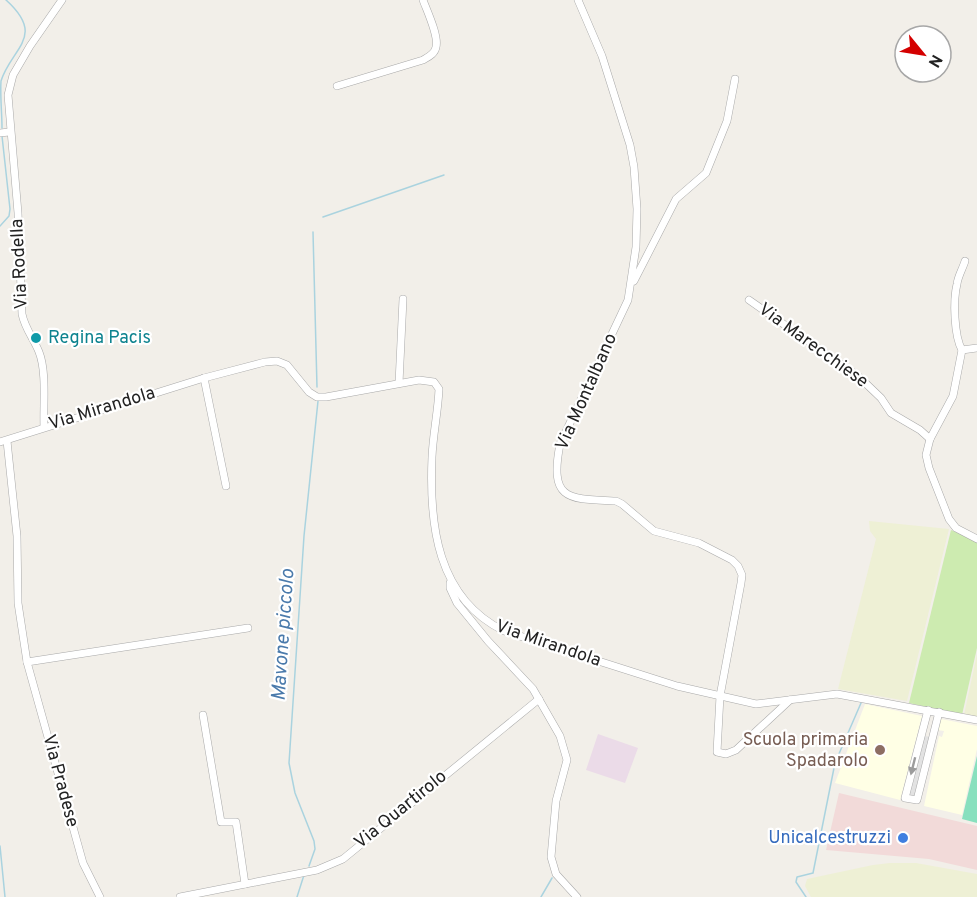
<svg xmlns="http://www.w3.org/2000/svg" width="977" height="897" viewBox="0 0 977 897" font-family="Overpass,sans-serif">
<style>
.commercial{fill:#f2dad9}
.industrial{fill:#ebdbe8}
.education{fill:#ffffe5}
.farmland{fill:#eef0d5}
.grass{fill:#cdebb0}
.pitch{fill:#88e0be}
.parking{fill:#e2e2e2}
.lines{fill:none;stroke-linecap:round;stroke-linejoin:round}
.stream{stroke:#aad3df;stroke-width:1.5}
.minor-casing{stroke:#a9a9a9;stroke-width:8}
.minor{stroke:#fff;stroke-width:7}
.oneway{fill:#9c9c9c}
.culture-dot{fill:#0f9aa8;stroke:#fff;stroke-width:2}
.education-dot{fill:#8d6e63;stroke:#fff;stroke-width:2}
.shop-dot{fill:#3f7fe0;stroke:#fff;stroke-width:2}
.labels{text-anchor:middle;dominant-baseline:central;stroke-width:4.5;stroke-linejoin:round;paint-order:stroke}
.street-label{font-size:18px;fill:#222;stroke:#fff}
.culture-label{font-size:18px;fill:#0d838f;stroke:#fff;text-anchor:start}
.education-label{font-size:18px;fill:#785e54;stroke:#fff;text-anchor:end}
.shop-label{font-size:18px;fill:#366cbe;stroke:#fff;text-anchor:end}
.water-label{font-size:20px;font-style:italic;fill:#4a7aab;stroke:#fff}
</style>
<rect width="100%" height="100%" fill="#f2efe9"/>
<path class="commercial" d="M 839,793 L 977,826 L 977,870 L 929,859 L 826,850 Z"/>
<path class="industrial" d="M 598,734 L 638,748 L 625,783 L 586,770 Z"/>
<g class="education">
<path d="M 865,704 L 922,716 L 900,800 L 835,783 Z"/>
<path d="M 941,719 L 977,726 L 977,749 L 962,815 L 924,806 L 939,736 L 942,737 L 944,731 L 937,730 Z"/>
</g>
<g class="farmland">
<path d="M 869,521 L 949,529 L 907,701 L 838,689 L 876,539 L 870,531 Z"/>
<path d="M 977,654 L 977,717 L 964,715 Z"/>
<path d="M 890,863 L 916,863 L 977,874 L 977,897 L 811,897 L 805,886 L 807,879 L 873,865 Z"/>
</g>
<path class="grass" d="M 951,530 L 977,541 L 977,648 L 962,715 L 909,703 Z"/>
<path class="pitch" d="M 977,756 L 977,823 L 962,819 Z"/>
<path class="parking" d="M 924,736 L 931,737 L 916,798 L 908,796 Z"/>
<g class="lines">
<g class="stream">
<path d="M 2,128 C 2,114 0,95 1,81 C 11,48 47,37 6,0"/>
<path d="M 323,217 L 444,175"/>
<path d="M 0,226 L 9,216 L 10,209 L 2,136"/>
<path d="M 313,232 L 317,387"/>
<path d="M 0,846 L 5,897"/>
<path d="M 309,866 L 315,849 L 314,841 L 295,793 L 289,763 L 304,536 L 318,401"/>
<path d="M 297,897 L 304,875"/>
<path d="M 541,897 L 552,878"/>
<path d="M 806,897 L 796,882 L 797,877 L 813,873 L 835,763 L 861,703"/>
</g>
<defs>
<g id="minor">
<path d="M 578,0 L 602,56 L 630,145 L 634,167 L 637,209 L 636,247 L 628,300 L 560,444 C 549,501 568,499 616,501 L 622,504 L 654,531 L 699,543 L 732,560 L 738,566 L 742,575 L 741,583 L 720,696 L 717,752 L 726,754 L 736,750 L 790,700"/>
<path d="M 337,86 L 423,60 C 428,57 435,54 436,47 C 439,36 427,11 423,0"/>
<path d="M 0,133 L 9,132"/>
<path d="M 634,281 L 676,199 L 706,173 L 727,121 L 735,79"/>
<path d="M 749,300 L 858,376 L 881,398 L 891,413 L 920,430 L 930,439"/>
<path d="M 977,348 L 962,350 L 953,396 L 930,439 L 926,455 L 929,468 L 949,519 L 956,528 L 977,539"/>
<path d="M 962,350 C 954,336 953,300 957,284 C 958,276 963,268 965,261"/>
<path d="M 204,378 L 226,486"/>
<path d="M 399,383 L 403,299"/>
<path d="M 44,427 C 43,406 47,372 39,352 C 34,339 25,329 22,314 L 18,213 L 8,95 L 13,75 L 30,46 L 62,0"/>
<path d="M 7,441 L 17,536 L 18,603 L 27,662 L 83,863 L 100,897"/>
<path d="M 0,442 L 204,378 L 265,362 L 277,361 L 287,365 L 309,392 L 317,397 L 326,397 L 419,380 L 434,382 L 439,389 C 438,412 433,434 432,457 C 429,525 437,598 504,631 L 677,686 L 756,704 L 837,694 L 977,720"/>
<path d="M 450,583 L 450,588 L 457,603 L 488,641 L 533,689 L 560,736 L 567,760 L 556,801 L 551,857 L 556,874 L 577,897"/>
<path d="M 27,662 L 248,628"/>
<path d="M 928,710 L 905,798 L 917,800 L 939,712"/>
<path d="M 203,715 L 221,822 L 236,822 L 245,884"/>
<path d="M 180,897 L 317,870 L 343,859 L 539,699"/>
</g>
</defs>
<use href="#minor" class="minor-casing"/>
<use href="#minor" class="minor"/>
</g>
<defs><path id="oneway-solid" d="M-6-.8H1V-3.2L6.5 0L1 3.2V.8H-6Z" transform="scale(1.5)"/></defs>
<use class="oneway" href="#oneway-solid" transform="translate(913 766) rotate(104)"/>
<circle class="culture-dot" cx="36" cy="338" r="6"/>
<circle class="education-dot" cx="880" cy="750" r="6"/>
<circle class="shop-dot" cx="903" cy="838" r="6"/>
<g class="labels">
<g class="street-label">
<text transform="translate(20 264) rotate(-93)">Via Rodella</text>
<text transform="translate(813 346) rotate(36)">Via Marecchiese</text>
<text transform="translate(587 392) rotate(-66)">Via Montalbano</text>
<text transform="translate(102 409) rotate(-17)">Via Mirandola</text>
<text transform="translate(548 644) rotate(19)">Via Mirandola</text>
<text transform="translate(60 781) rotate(75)">Via Pradese</text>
<text transform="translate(401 810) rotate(-39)">Via Quartirolo</text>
</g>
<g class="culture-label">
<text x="48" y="338">Regina Pacis</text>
</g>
<g class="education-label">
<text x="868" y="740">Scuola primaria<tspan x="868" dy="21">Spadarolo</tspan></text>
</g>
<g class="shop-label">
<text x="891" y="838">Unicalcestruzzi</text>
</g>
<g class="water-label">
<text transform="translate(284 635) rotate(-86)">Mavone piccolo</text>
</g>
</g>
<g transform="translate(923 54) rotate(120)"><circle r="28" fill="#ffffff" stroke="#a7a7a7" stroke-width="1.5"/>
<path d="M0-4.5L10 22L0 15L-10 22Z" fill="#d40000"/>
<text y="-9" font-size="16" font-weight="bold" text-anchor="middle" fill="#222222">N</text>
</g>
</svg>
